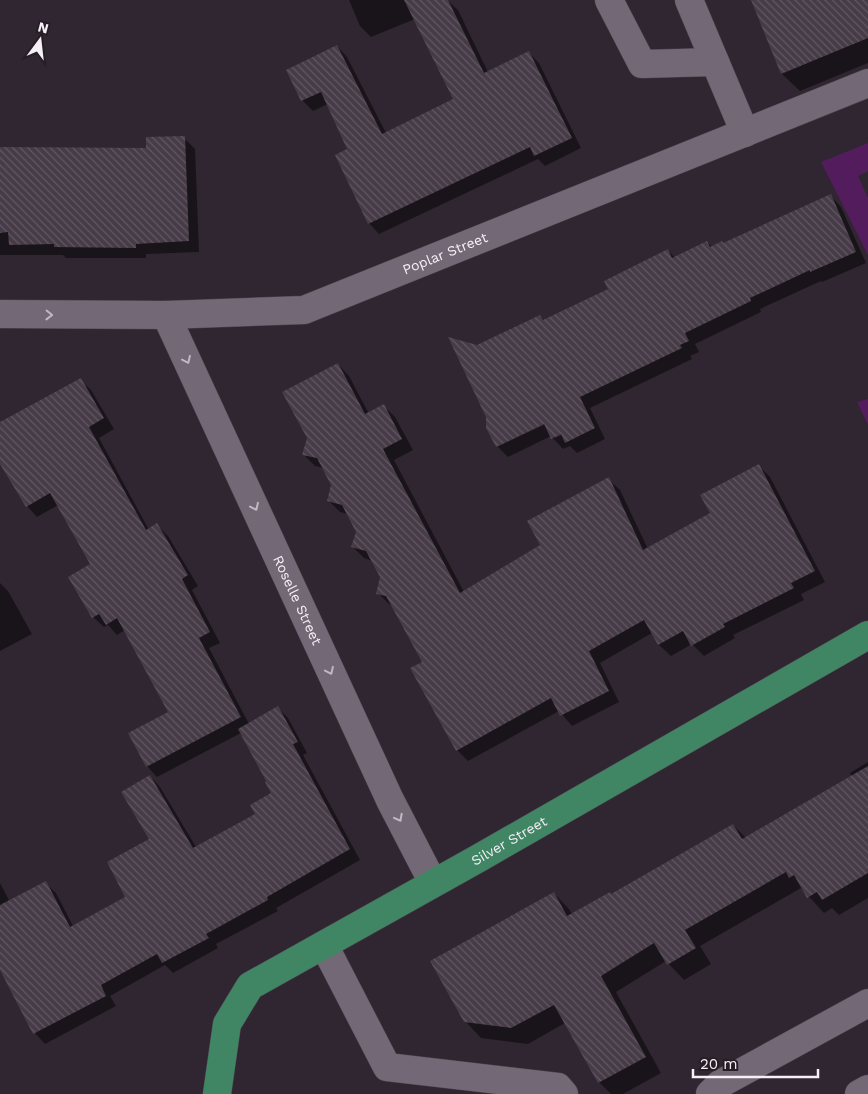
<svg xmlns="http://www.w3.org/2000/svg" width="868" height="1094" viewBox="0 0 868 1094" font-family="'Work Sans',sans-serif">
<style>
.garden{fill:#531c5c}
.shadow{fill:#0007;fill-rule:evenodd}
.building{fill:url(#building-back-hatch)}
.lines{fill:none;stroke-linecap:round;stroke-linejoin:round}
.minor-casing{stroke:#4d454e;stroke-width:29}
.major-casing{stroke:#4d454e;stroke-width:29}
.minor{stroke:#736875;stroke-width:28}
.major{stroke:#418664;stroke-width:28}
.oneway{stroke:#c1b9c2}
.labels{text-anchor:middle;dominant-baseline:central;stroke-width:4.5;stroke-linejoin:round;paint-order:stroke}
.street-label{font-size:14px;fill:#f5eff6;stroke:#261d27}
</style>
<defs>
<pattern id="building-back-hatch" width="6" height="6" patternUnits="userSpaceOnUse" patternTransform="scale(1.25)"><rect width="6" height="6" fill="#463b47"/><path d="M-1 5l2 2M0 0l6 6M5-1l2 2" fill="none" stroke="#615862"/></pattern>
</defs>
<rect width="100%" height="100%" fill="#302631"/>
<g class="garden">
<path d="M 868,143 L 868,171 L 858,176 L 868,198 L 868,255 L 821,162 Z"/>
<path d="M 868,399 L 868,425 L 857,402 Z"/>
</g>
<g class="shadow">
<path d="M 349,0 L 447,0 L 458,10 L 488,72 L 529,53 L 539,63 L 581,148 L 545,166 L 538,159 L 379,234 L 369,223 L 349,150 L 328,104 L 313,111 L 302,100 L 288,70 L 337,46 L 347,57 L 386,133 L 455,100 L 415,19 L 371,37 L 360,26 Z"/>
<path d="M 752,0 L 868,0 L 868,63 L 800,91 L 782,74 Z"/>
<path d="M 184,138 L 195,149 L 199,252 L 146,254 L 146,258 L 66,258 L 63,255 L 0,255 L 0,149 L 148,149 Z"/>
<path d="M 831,196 L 841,207 L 866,263 L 822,282 L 821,281 L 760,309 L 761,312 L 695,344 L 699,352 L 690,356 L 692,359 L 590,408 L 605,439 L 577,453 L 570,446 L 563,449 L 551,436 L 508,457 L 497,446 L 477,346 L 540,316 L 545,321 L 610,290 L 668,250 L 675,258 L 707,242 L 712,247 L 723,244 ZM 549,420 L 550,422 L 499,446 L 499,444 ZM 566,430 L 567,433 L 555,438 L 555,436 Z"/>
<path d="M 338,364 L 349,376 L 369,414 L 384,406 L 395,417 L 413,450 L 394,460 L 464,592 L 541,545 L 608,479 L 620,490 L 648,549 L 711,514 L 759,466 L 770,477 L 825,582 L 801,594 L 804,600 L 733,635 L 735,638 L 704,656 L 692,644 L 671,656 L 659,645 L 652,633 L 600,663 L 619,702 L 572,726 L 559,711 L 468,761 L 457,750 L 423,662 L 393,605 L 389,604 L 378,593 L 381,576 L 373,561 L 364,558 L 353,547 L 357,532 L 348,514 L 340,512 L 328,500 L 333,485 L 324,468 L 315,466 L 304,455 L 308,438 Z"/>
<path d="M 80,379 L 91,390 L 114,429 L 99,438 L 149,530 L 157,525 L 168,536 L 198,586 L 192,590 L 220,643 L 209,648 L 249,724 L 278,708 L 288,718 L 307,753 L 303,755 L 360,860 L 276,908 L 278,911 L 216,944 L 218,948 L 173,973 L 165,965 L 110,996 L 116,1006 L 45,1044 L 35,1033 L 0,967 L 0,883 L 10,902 L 45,883 L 56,893 L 73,926 L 127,897 L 150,840 L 150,776 L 160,787 L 196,847 L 257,814 L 273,794 L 241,733 L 157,777 L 147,766 L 170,712 L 125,630 L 117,635 L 108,625 L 104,627 L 93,617 L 92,564 L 58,505 L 37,517 L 27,506 Z"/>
<path d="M 0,583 L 8,591 L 32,634 L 0,651 Z"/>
<path d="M 868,762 L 868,898 L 839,915 L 832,908 L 824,913 L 801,888 L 700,946 L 711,964 L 684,980 L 666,961 L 616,992 L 661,1073 L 623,1094 L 611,1094 L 599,1082 L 565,1023 L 528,1044 L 481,1038 L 465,1021 L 554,893 L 569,909 L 572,914 L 611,895 L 733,825 L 746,838 L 852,776 L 850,773 Z"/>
</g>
<g class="building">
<path d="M 404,0 L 448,0 L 484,73 L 529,51 L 572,138 L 534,156 L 530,147 L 368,224 L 335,155 L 347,149 L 321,92 L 301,101 L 286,70 L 337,45 L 382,134 L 453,99 Z"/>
<path d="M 751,0 L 868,0 L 868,38 L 781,74 Z"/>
<path d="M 185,136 L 189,241 L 136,244 L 136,248 L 54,247 L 54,244 L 9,245 L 8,232 L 0,233 L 0,147 L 146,148 L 146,137 Z"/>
<path d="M 831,194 L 856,252 L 810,272 L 810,270 L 750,298 L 751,301 L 685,333 L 689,341 L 680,345 L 682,348 L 580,397 L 595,428 L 565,443 L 561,434 L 551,439 L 544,424 L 496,447 L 486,428 L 486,417 L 448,337 L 477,345 L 540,315 L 543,320 L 608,289 L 604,281 L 668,249 L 672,258 L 707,241 L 710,247 L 722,241 L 723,243 Z"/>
<path d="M 338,363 L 365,414 L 384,404 L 402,439 L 383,449 L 460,593 L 540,545 L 527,521 L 609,477 L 643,550 L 710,513 L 700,495 L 759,464 L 815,571 L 791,583 L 794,588 L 723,624 L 725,627 L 691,646 L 683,631 L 658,645 L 644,620 L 589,651 L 609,691 L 560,716 L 551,698 L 456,751 L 410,668 L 422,662 L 386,596 L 376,594 L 380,577 L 366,551 L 351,547 L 356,532 L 342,505 L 327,501 L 331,485 L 317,458 L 302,455 L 307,438 L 282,392 Z"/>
<path d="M 81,378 L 104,418 L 89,427 L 146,530 L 157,523 L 188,575 L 182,579 L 210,632 L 199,638 L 241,717 L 146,767 L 128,733 L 168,712 L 117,618 L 106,625 L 99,614 L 92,618 L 68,577 L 90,564 L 50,493 L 26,507 L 0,464 L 0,422 Z"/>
<path d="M 278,706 L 298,742 L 293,744 L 350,849 L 267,897 L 268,900 L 206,934 L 209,938 L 162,963 L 157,954 L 101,985 L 106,996 L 33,1034 L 0,970 L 0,905 L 46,881 L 70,927 L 125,897 L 107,862 L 149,839 L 121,792 L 150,775 L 193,848 L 255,814 L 250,805 L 271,793 L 265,782 L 266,781 L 238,729 Z"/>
<path d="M 868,766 L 868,873 L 822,900 L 817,892 L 807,898 L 794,875 L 789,878 L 786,872 L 685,930 L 696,948 L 667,965 L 654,943 L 601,976 L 646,1057 L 598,1083 L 554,1005 L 511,1028 L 464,1022 L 430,961 L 554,892 L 567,916 L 610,892 L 611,894 L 733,824 L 742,839 Z"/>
</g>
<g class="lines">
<defs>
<g id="minor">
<path d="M 609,0 L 642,64 L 715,62"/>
<path d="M 689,0 L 745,133"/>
<path id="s1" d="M 0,314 L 166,315 L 304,310 L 868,83"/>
<path id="s2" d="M 166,315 L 390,800 L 433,883"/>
<path d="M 324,945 L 387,1067 L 558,1087 L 564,1094"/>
<path d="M 710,1094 L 720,1084 L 868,1003"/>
<path d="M 859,1094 L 868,1089"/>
</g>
<g id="major">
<path id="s3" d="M 217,1094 L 227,1024 L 250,986 L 479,858 L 868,635"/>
</g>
</defs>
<use href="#minor" class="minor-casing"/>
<use href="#major" class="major-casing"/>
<use href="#minor" class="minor"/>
<use href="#major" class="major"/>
</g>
<defs><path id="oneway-chevron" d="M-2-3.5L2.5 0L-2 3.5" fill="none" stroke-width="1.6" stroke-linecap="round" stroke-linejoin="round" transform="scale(1.25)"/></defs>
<g class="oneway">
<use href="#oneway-chevron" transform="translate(49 315) rotate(1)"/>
<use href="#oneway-chevron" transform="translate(187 360) rotate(65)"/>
<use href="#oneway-chevron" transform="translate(255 507) rotate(65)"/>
<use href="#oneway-chevron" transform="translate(330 671) rotate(65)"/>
<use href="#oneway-chevron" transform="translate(399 818) rotate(62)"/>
</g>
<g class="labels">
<g class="street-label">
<text stroke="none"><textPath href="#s1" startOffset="456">Poplar Street</textPath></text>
<text stroke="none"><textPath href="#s2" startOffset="314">Roselle Street</textPath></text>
<text stroke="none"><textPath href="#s3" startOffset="412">Silver Street</textPath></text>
</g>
</g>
<g transform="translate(40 40) rotate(15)" stroke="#261d27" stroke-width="4" paint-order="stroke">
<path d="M0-4L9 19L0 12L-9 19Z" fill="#f5eff6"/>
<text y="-8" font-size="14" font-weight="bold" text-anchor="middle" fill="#f5eff6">N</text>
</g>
<path d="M693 1069v8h125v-8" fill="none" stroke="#f5eff6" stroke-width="2.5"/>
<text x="700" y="1069" font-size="15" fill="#f5eff6" stroke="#261d27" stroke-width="4" paint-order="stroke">20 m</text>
</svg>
